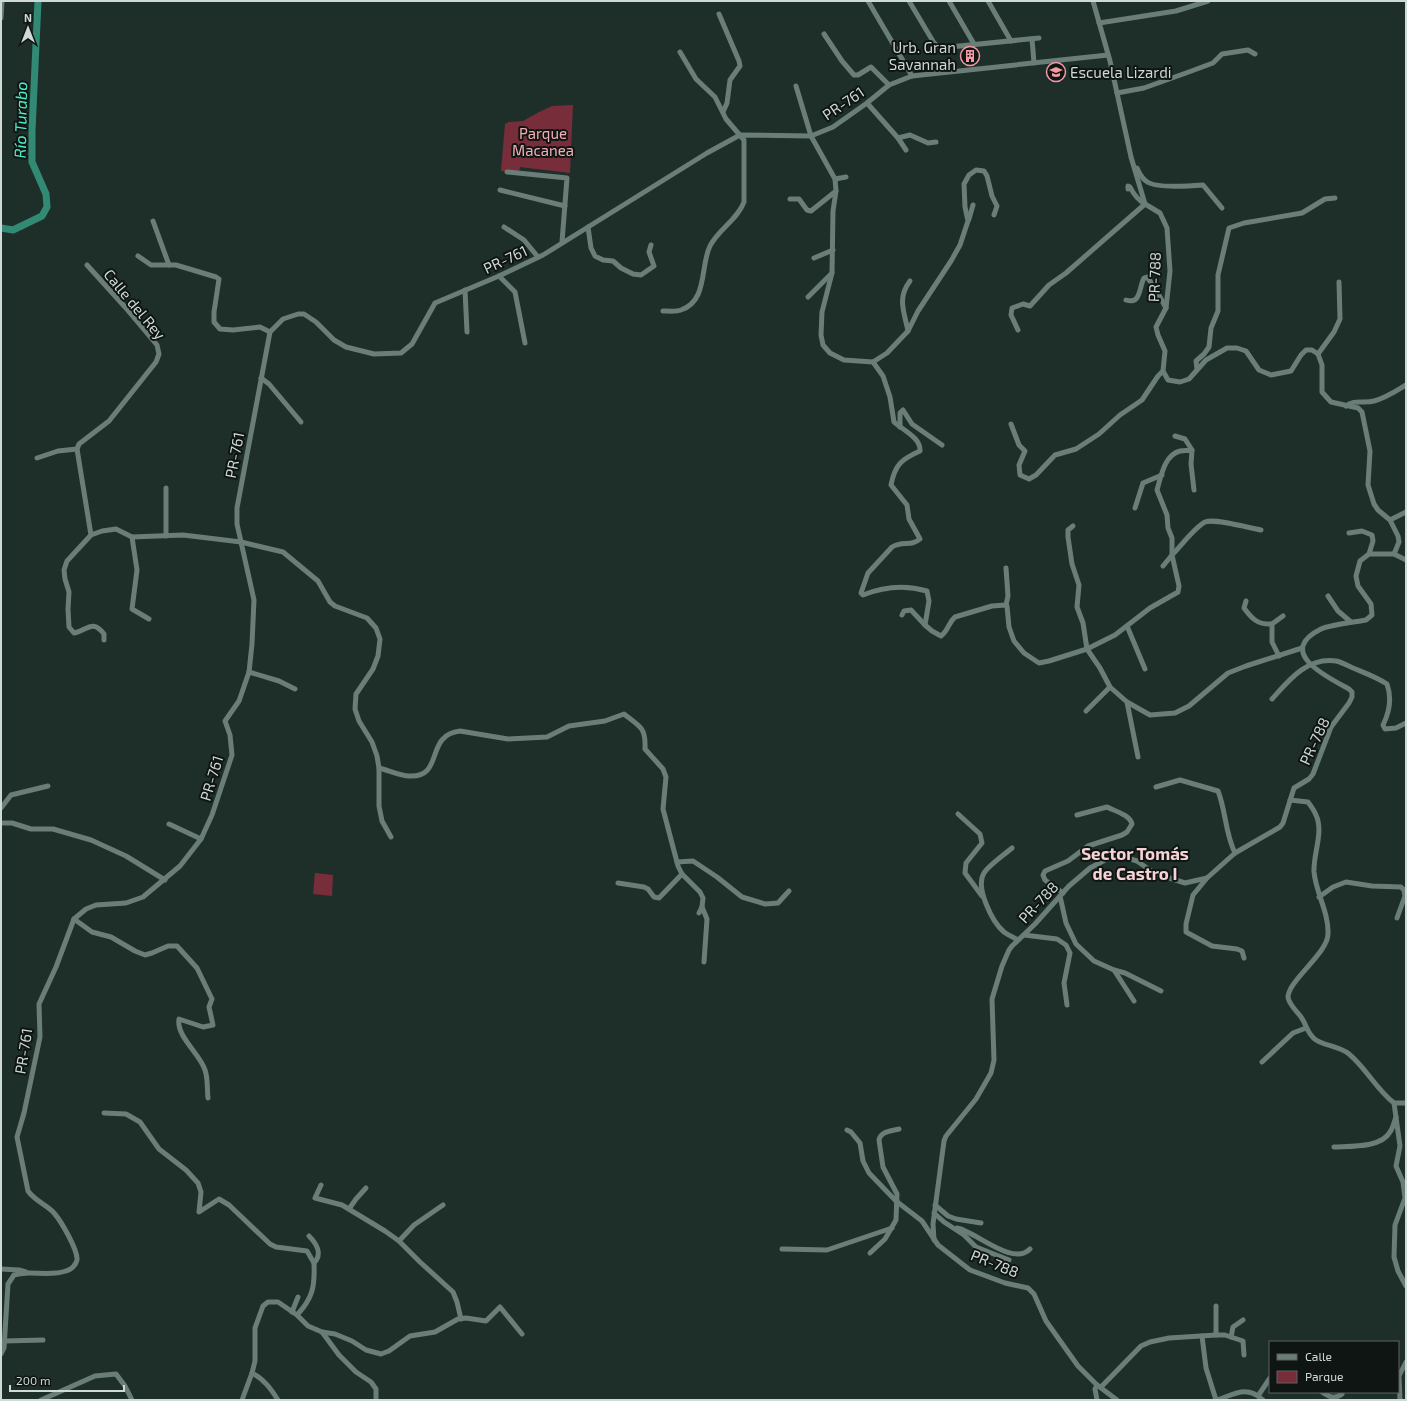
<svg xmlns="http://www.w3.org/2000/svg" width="1407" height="1401" viewBox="0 0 1407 1401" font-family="'Exo 2',sans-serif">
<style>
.green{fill:#782e3a}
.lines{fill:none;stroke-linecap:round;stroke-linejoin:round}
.river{stroke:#328974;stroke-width:7}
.minor{stroke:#6a7d77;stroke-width:5}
.labels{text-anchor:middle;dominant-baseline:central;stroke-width:4;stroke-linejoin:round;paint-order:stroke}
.poi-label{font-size:15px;fill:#cfd9d6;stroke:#0e1513;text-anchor:end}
.street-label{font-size:15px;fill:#cfd9d6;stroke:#0e1513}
.park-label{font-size:15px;fill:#f5aeb4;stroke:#0e1513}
.water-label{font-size:16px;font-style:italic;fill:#50eeca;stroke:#0e1513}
.quarter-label{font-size:17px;font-weight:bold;fill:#f7d3d6;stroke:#0e1513}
</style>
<rect width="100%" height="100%" fill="#1e2f2a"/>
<g class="green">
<path d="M 573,105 L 570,173 L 520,167 L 519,172 L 501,171 L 505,124 L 509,122 L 523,121 L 539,112 L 552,106 Z"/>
<path d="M 315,873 L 333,875 L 332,896 L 313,894 Z"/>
</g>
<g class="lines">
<path class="river" d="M 1,228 L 13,230 L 42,216 L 47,207 L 46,194 L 32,162 L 32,131 L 38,1"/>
<g class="minor">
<path d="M 868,1 L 912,76"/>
<path d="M 909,1 L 934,43 L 940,48 L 1039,38"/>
<path d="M 949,1 L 974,44"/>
<path d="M 988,1 L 1011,41"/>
<path d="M 1093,1 L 1110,61 L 1131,157 L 1145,204 L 1160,213 L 1167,228 L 1170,271 L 1166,308 L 1156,327 L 1158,335 L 1165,351 L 1163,371 L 1168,380 L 1180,382 L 1189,379 L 1206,360 L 1227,348 L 1237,348 L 1246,351 L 1259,370 L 1271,375 L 1291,371 L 1301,355 L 1306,350 L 1312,350 L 1318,354 L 1322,365 L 1322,392 L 1331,402 L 1358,408 L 1362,412 L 1370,451 L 1368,485 L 1374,504 L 1378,510 L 1390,520 L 1398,536 L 1399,542 L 1394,554"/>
<path d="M 719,14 L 739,61 L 740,66 L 730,80 L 727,103 L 723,112"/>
<path d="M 1,18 L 2,1"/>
<path d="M 1099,23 L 1176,11 L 1208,1"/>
<path d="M 824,34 L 842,61 L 854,75 L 858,75 L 871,67 L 889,85"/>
<path d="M 1032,39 L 1034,63"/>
<path d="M 796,86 L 811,136 L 835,179 L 836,191 L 833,211 L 832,273 L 822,312 L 821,335 L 823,345 L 830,353 L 844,360 L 873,362 L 883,376 L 890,397 L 894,422 C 903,430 921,438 920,451 C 902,459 895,464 891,485 L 907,505 L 909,519 L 920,539 C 911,547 902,540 892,547 L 868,573 L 861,593 L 863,595 C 883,587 906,585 927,591 L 929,601 L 925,625 L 932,631 L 941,636 C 949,630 948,623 955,617 L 992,606 L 1006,605 L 1007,606 L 1009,627 L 1014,641 L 1024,653 L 1039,663 L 1049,661 L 1087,649 L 1115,635 L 1150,608 L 1178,592 L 1179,586 L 1172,555 C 1180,547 1195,527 1205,522 C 1215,518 1249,528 1261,530"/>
<path d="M 1117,93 L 1144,88 L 1186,73 L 1213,63 L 1222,54 L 1248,50 L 1255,54"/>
<path d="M 867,103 L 898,138 L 906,150"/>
<path d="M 898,138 L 910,135 L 928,143 L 936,142"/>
<path d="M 1137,168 C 1139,173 1142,178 1146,181 C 1155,189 1191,186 1203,185 L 1222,208"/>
<path d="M 507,172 L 567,178 L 562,242"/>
<path d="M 835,179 L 846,177"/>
<path d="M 500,190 L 565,206"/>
<path d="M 790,199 L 799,199 L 807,210 L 811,211 L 836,191"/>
<path d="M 969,219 L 973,205"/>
<path d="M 153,221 L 169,265"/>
<path d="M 504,227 L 524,240 L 538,257"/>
<path d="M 588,227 L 591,248 L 595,256 L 603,260 L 613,261 L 621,268 L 633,274 L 641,275 L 654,266 L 649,252 L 651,245"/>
<path d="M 138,256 L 151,265 L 176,265 L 216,277 L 219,279 L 214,312 L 214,322 L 220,329 L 233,330 L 260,327 L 270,332"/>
<path d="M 814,258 L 833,250"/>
<path d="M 87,265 L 125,307 L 157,345 L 159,354 L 156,362 L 109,421 L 79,444 L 77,449 L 91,535"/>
<path d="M 499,276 L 515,292 L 525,343"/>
<path d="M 465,290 L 467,332"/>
<path d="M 808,297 L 832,273"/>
<path d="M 1126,300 C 1141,305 1139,287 1144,278 L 1147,277 L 1155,288 L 1166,308"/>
<path d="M 663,311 C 668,311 676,312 681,310 C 708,301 700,266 710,246 C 718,230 738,219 744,202 L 744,140 L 726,119 L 715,97 L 696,79 L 680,52"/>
<path d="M 1018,330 L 1011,315 L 1012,308 L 1023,304 L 1030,306 L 1049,285 L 1066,273 L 1145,204 C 1138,200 1134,195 1130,187 L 1128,186 L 1128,189"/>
<path d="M 908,331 C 904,311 897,298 910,281"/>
<path d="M 1318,354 L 1334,332 L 1340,319 L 1339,282"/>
<path d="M 873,362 L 887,353 L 908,331 L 918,311 L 951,261 L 960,245 L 968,221 L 965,207 L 964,184 L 969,175 L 976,170 L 984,171 L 987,176 L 992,196 L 997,206 L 994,215"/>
<path d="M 1197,369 L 1196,361 L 1204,354 L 1209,347 L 1211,328 L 1218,311 L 1218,275 L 1229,228 L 1244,223 L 1302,213 L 1325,199 L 1335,198"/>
<path d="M 261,378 L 269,384 L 301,422"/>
<path d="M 1346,406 C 1354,399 1364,404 1374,401 C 1386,398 1396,391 1406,385"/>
<path d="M 1011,424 L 1019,445 L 1025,451 L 1019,465 L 1020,475 L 1029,479 L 1036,475 L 1055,455 L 1076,449 L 1099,434 L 1120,415 L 1142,400 L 1158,376 L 1163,371"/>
<path d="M 900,427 L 900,413 L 903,410 L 912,424 L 942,445"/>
<path d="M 1175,436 L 1185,439 L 1192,450 L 1191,464 L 1194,490"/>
<path d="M 37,458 L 58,451 L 77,449"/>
<path d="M 1135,508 L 1143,483 L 1162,475"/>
<path d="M 1390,520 L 1406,512"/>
<path d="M 1073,526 L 1068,530 L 1068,537 L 1072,564 L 1079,585 L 1077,607 L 1083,623 L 1087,649 L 1100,668 L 1110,687 L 1127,702 L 1138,757"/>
<path d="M 1349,533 L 1362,531 L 1372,535 L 1373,541 L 1369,554"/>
<path d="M 166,536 L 166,488"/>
<path d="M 132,537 L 137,570 L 132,609 L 149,619"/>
<path d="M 1163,566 L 1172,555 L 1172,538 L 1168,528 L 1167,515 L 1157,490 C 1161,477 1164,455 1180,451 C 1184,450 1188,451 1192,450"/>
<path d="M 1328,596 L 1338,611 L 1351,622"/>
<path d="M 1246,601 L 1244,608 C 1252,619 1258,625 1272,624"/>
<path d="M 1006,605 L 1008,596 L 1006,568"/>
<path d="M 902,615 L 904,611 L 911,610 L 925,625"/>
<path d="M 1127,626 L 1145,669"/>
<path d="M 104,640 L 104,634 C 92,618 87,631 74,633 L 69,627 L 68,609 L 69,592 L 65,579 L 64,570 L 67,561 L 91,535 L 102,531 L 116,529 L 132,537 L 183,535 L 241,542 L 283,552 L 318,581 L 330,602 L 335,606 L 367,618 L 376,628 L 380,639 L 378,656 L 373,669 L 356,694 L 355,709 L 359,721 L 372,742 L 377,756 L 379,768 L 379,806 L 382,821 L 391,837"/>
<path d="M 1279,656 L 1272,642 L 1272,624 L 1283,616"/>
<path d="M 249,672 L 279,681 L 295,689"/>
<path d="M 1272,699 C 1289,680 1307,657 1336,661 C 1342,662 1348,666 1353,668 C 1365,673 1376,677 1387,684 C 1392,698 1390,711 1383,725 L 1385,729 L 1396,728 L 1406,723"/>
<path d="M 1127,702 L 1150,715 L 1175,713 L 1189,706 L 1228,673 L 1246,666 L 1302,648"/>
<path d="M 1086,711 L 1110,687"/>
<path d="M 379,768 C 388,770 400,776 409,776 C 445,778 424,735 460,731 L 508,739 L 547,737 L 569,726 L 605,721 L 624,714 C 640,727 646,727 645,749 L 663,769 L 666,777 L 663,809 L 678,866 L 682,874 L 700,892 L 703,898 L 702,907 L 699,913"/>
<path d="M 1156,787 L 1180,780 L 1218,791 C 1226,811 1225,833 1235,853"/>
<path d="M 1290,800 L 1308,802 C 1311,806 1314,810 1316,815 C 1324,832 1313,854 1314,872 C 1316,893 1329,913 1328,934 C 1328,950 1299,973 1291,988 C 1290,990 1288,994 1288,997 C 1289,1005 1297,1011 1301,1017 C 1307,1025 1307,1034 1316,1040 C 1325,1046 1339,1046 1349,1054 C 1366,1068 1376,1089 1394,1103 L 1400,1146 L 1396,1166 L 1403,1182 L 1405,1198 L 1395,1225 L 1394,1257 L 1398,1271 L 1406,1286"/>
<path d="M 1,808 L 11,795 L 48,786"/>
<path d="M 958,814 L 980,834 L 982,843 L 966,863 L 965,873 L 982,896"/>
<path d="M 1,823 L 12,823 L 31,829 L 53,829 L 91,840 L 126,856 L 165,880"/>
<path d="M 169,824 L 201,839"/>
<path d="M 1012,848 C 1005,854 988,866 984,873 C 975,887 992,922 1004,932 C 1008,935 1013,937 1018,940"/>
<path d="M 677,862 L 693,861 L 717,877 L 742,897 L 765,904 L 778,903 L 789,891"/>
<path d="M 1207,878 L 1193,895 L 1186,924 L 1186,932 L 1212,946 L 1237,949 L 1242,951 L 1244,958"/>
<path d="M 618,883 L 644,887 L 648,889 L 654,897 L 659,898 L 682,874"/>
<path d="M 1063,893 L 1045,880 L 1043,875 L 1045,871 L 1068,861 L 1088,846 L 1122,835 L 1127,832 L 1132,824 C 1130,815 1115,811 1107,807 L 1077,815"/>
<path d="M 1060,896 L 1066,923 L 1076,944 L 1094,961 L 1114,970 L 1134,1001"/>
<path d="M 1319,897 L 1333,887 L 1346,882 L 1372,886 L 1401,887 L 1404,890 L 1405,896 L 1397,918"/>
<path d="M 702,907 L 707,919 L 704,962"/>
<path d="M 74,919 L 92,932 L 111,937 L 135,951 L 145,955 L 152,953 L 168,946 L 177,946 L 197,968 L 212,999 L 209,1007 L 213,1025 L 203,1027 L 179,1019 C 176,1036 200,1054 205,1070 C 208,1078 207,1090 208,1098"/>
<path d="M 1024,935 L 1057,939 L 1066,945 L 1070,953 L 1064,983 L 1067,1005"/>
<path d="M 1114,970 L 1125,973 L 1161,991"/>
<path d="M 1262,1062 L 1293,1033 L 1306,1028"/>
<path d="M 1394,1103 L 1406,1103"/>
<path d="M 104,1113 L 126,1114 L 140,1122 L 159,1149 L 186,1170 L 198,1183 L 201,1192 L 199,1212 L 219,1199 L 229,1205 L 270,1244 L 276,1247 L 307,1251 L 314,1263"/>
<path d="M 847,1130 L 851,1132 L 860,1143 L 863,1161 L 869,1173 L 896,1201 L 922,1221 L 938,1245 L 970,1270 L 1005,1283 L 1028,1288 L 1034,1294 L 1046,1321 L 1078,1366 L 1097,1385 L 1117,1400"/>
<path d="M 1334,1147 C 1351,1146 1381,1148 1390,1132 C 1393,1128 1394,1122 1396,1117"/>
<path d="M 321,1185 L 315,1198 L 342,1205 L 385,1231 L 399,1241 L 420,1262 L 453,1292 L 457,1302 L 461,1319"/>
<path d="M 935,1205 L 948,1216 L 956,1219 L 981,1223"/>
<path d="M 349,1209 L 356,1199 L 366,1188"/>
<path d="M 934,1213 L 944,1222 L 964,1235 L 976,1247 L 1009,1260"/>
<path d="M 957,1228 C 975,1231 1013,1267 1030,1249"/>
<path d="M 934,1240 L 933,1224 L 944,1141 L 946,1136 L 976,1099 L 991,1073 L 994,1060 L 992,999 L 1002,966 L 1009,950 L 1012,946 L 1035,924 L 1069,886 L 1090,868 L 1107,859 L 1121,856 L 1137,861 L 1154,873 L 1185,883 L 1207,878 L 1235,853 L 1280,827 L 1283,823 L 1294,788 L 1309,779 L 1313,774 L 1331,727 L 1349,703 L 1352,697 L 1352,692 L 1349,689 C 1327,677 1275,652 1321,629 C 1329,625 1355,622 1366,620 L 1372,615 L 1371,604 L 1358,586 L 1356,576 L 1360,561 L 1369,554 L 1394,554 L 1406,560"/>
<path d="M 399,1241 L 414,1225 L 443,1205"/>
<path d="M 782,1249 L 827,1250 L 892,1228"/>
<path d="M 870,1253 L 885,1239 L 896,1220 L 897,1194 L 883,1167 L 879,1140 C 881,1131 891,1131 899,1129"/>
<path d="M 1,1269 L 19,1270 L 26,1272"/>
<path d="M 292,1312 L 298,1297"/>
<path d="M 297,1315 C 313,1298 315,1286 314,1263 C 323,1254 316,1243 309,1236"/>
<path d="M 322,1332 L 339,1355 L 356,1372 L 371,1382 L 376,1389 L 376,1400"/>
<path d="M 1216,1335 L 1216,1306"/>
<path d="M 1202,1336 L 1206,1368 L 1216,1400"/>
<path d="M 1231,1337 L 1233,1327 L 1243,1320"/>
<path d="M 4,1341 L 43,1340"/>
<path d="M 1,1354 L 4,1348 L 8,1284 L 14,1275 C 19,1274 24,1273 29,1273 C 41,1273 55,1275 66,1271 C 71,1270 76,1265 77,1260 C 78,1250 61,1221 54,1213 C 47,1205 35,1201 28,1191 L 17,1137 L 24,1113 L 40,1037 L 39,1004 L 56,967 L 74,919 L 86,909 L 96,905 L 126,903 L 143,897 L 180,866 L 201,839 L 212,815 L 232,755 L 230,735 L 225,721 L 239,701 L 249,672 L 252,644 L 254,600 L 237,524 L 237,508 L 270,332 L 283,319 L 298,314 L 304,314 L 316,322 L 334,340 L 346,347 L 374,354 L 401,353 L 412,344 L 435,303 L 499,276 L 543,255 L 707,153 L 740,135 L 811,136 L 833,127 L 867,103 L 889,85 L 912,76 L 1108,55"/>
<path d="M 252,1373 C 264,1379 271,1389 278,1400"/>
<path d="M 1101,1387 L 1141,1346 L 1150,1342 L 1169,1338 L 1216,1335 L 1225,1335 L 1243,1341 L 1244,1355"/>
<path d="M 1322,1392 C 1330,1397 1334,1400 1342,1394"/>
<path d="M 1258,1396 L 1270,1378"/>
<path d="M 41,1400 L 95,1376 L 116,1374 L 125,1386 L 132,1400"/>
<path d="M 242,1400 L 252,1373 L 255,1361 L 255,1328 L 263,1306 L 268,1302 L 278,1302 L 297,1315 L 308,1326 L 322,1332 L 335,1334 L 352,1341 L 366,1350 L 381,1354 L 389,1351 L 410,1336 L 435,1332 L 458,1319 L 466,1318 L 486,1321 L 500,1307 L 522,1334"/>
<path d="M 1097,1400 L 1095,1389 L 1097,1385"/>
<path d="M 1217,1400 C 1235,1394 1247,1385 1263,1400"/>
<path d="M 1400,1400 L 1399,1376 L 1406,1362"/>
</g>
</g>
<defs>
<symbol id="building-ring" viewBox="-11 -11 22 22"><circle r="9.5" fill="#0e1513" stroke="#f49aa4" stroke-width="1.5"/><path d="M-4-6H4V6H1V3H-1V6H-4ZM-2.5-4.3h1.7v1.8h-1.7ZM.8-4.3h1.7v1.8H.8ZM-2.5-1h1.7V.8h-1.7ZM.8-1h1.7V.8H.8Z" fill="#f49aa4"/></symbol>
<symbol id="school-ring" viewBox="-11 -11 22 22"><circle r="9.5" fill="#0e1513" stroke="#f49aa4" stroke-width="1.5"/><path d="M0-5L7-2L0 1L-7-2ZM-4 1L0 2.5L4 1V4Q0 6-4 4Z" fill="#f49aa4"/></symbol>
</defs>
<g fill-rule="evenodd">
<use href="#building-ring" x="959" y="45" width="22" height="22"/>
<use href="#school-ring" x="1045" y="61" width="22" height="22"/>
</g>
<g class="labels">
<g class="poi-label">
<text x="956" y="47">Urb. Gran<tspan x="956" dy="17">Savannah</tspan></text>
<text x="1070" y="72" text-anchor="start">Escuela Lizardi</text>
</g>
<g class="street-label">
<text transform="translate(843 103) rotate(-34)">PR-761</text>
<text transform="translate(505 259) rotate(-25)">PR-761</text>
<text transform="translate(1154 277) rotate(-88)">PR-788</text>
<text transform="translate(135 304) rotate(50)">Calle del Rey</text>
<text transform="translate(234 455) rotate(-79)">PR-761</text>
<text transform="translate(1314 741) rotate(-65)">PR-788</text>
<text transform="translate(211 778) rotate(-73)">PR-761</text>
<text transform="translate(1038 902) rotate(-47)">PR-788</text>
<text transform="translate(23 1051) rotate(-81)">PR-761</text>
<text transform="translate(995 1263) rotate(22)">PR-788</text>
</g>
<g class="park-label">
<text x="543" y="133">Parque<tspan x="543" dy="17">Macanea</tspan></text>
</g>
<g class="water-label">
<text transform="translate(20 120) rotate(-89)">Río Turabo</text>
</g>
<g class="quarter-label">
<text x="1135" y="853">Sector Tomás<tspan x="1135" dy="20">de Castro I</tspan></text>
</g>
</g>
<rect width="1407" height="1401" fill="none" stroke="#cfd9d6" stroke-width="4"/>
<rect x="1269" y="1341" width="130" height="52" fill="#0e1513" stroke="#5b6361"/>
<rect x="1277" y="1354" width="20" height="6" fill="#6a7d77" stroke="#5b6361"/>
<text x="1305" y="1361" font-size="12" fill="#cfd9d6">Calle</text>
<rect x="1277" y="1371" width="20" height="12" fill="#782e3a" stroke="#5b6361"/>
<text x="1305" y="1381" font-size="12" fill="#cfd9d6">Parque</text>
<g transform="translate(28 28)" stroke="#0e1513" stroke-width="3" paint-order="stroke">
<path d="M0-3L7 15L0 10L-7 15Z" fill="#cfd9d6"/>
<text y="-6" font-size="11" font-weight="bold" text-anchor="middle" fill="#cfd9d6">N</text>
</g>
<path d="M10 1385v6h114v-6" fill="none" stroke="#cfd9d6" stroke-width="2"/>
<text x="16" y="1385" font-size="12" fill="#cfd9d6" stroke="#0e1513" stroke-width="3" paint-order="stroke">200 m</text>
</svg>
